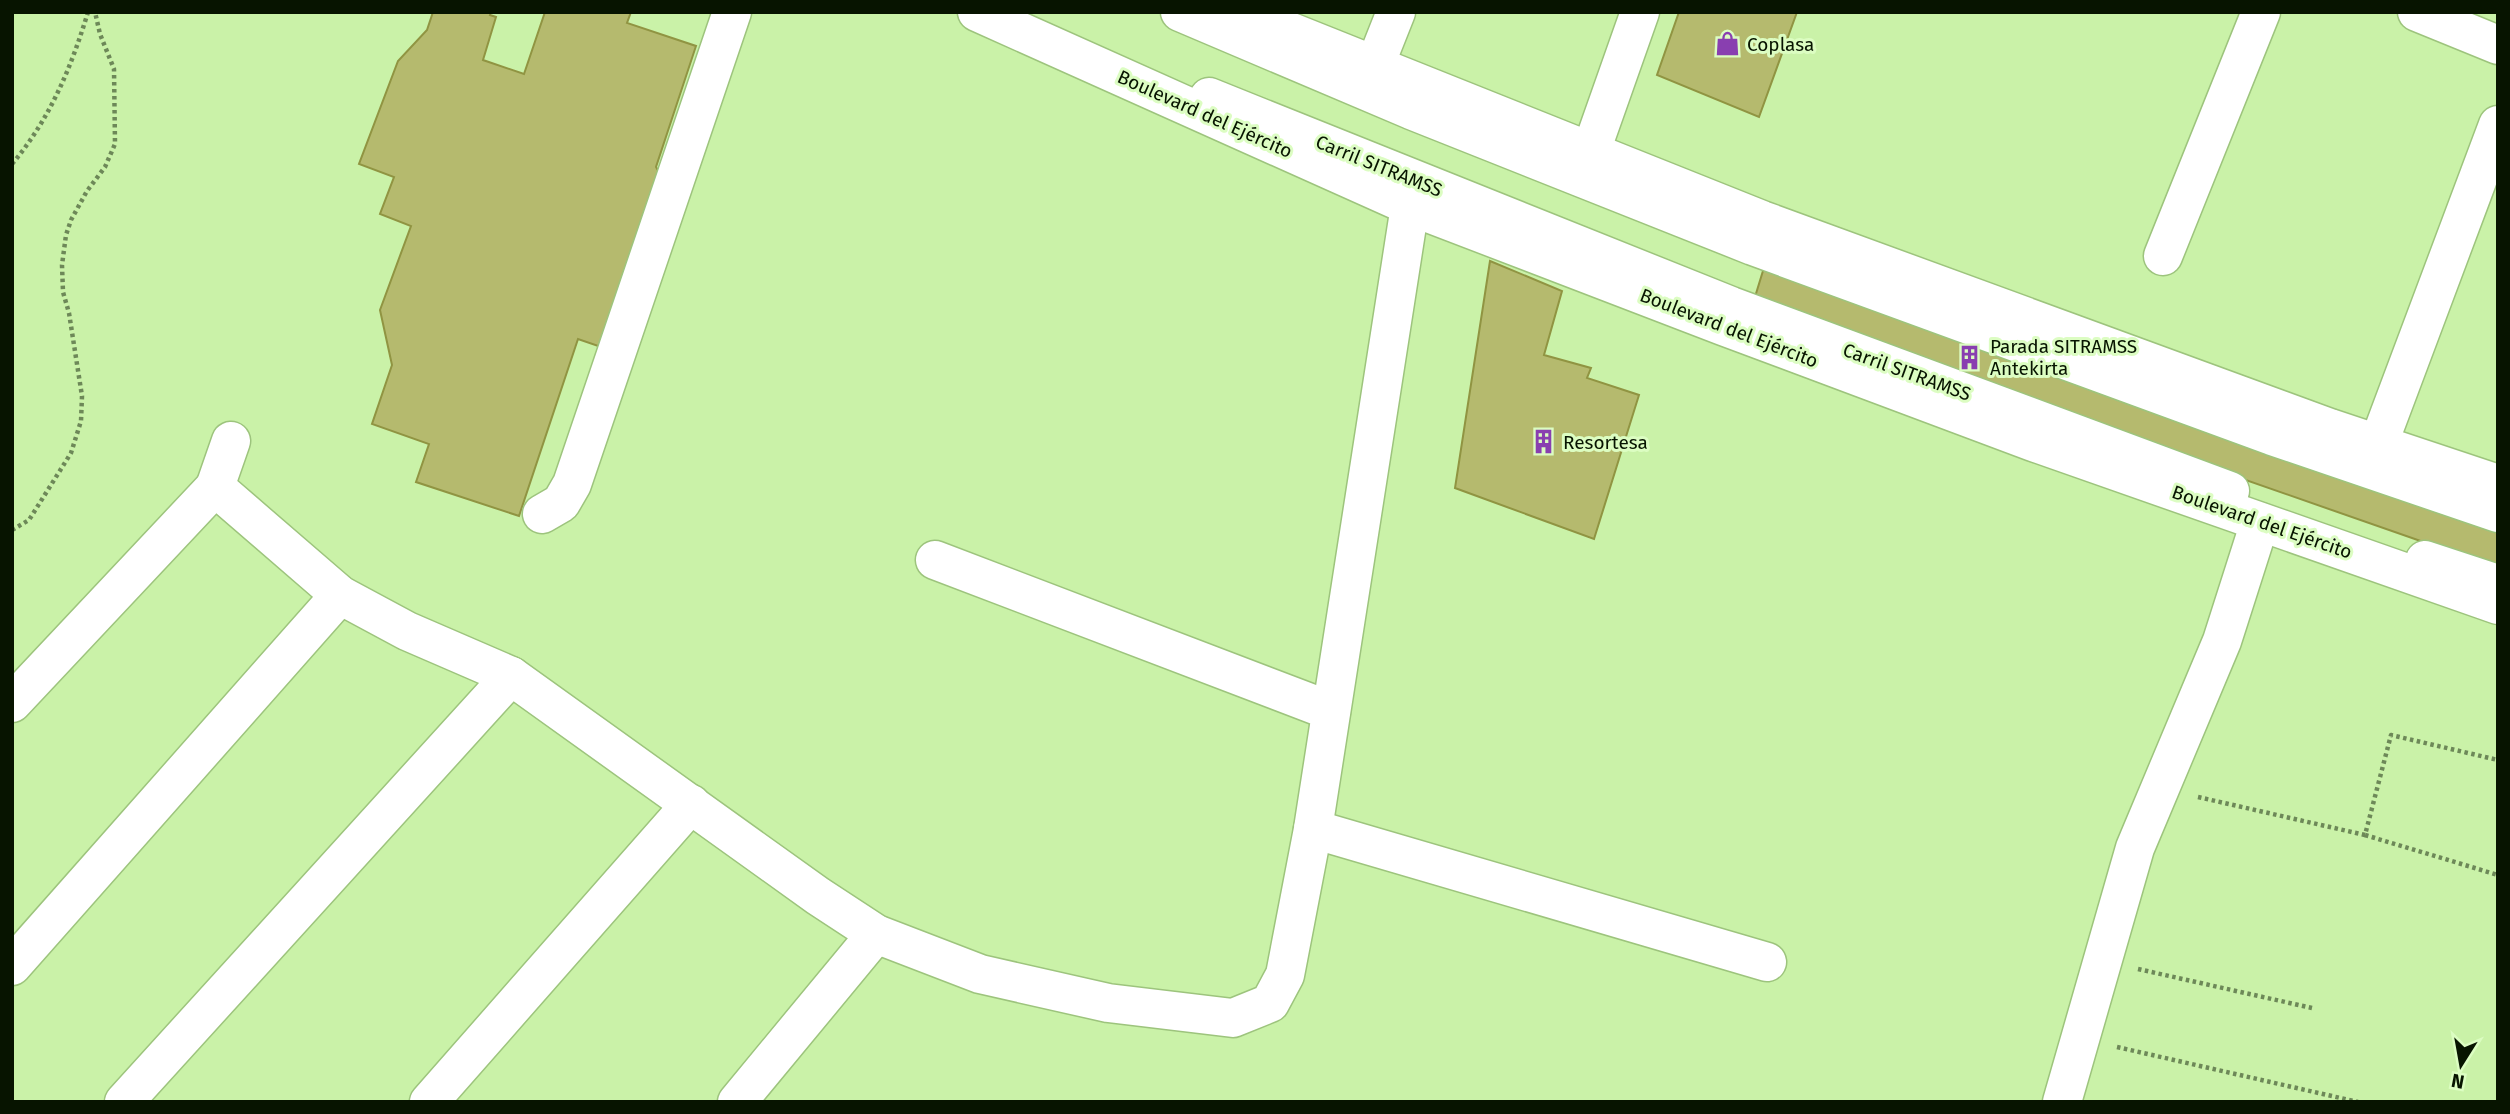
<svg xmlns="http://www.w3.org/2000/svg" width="2510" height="1114" viewBox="0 0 2510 1114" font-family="'Fira Sans',sans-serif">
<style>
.building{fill:#b5ba6e;stroke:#909442;stroke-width:2}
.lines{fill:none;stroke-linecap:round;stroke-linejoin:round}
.minor-casing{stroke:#9dc47d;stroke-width:41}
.major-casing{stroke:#9dc47d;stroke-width:41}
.highway-casing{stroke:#9dc47d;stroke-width:41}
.path{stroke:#6d8858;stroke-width:4.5;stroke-dasharray:3.5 3.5;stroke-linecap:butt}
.minor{stroke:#fff;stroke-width:38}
.major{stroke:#fff;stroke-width:38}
.highway{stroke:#fff;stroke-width:38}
.labels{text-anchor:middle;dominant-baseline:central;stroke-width:6;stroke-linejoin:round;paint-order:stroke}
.poi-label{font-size:19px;fill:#071400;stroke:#dcfdc2;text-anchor:start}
.street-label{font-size:19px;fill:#071400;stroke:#dcfdc2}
</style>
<rect width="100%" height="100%" fill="#caf2a8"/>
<g class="building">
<path d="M 433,12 L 491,12 L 490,15 L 496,17 L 483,60 L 524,74 L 545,12 L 631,12 L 627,23 L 696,46 L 656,167 L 661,176 L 604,348 L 578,339 L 519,516 L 416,482 L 429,444 L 372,424 L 392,365 L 380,310 L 411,226 L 380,214 L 394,177 L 359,164 L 398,61 L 427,30 Z"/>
<path d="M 1679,12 L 1797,12 L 1759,117 L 1657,75 Z"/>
<path d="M 1490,261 L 1562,291 L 1544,355 L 1591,368 L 1587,378 L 1639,395 L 1594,539 L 1455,488 Z"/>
<path d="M 1766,261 L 2498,525 L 2498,568 L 2177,456 L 1755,297 Z"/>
</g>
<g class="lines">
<defs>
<g id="minor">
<path d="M 2417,12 L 2498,45"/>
<path d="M 1375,65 L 1396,12"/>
<path d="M 1591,151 L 1640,12"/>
<path d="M 2163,256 L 2261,12"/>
<path d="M 231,441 L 215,487 L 340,595 L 407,631 L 511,676 L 818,896 L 876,934 L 980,974 L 1108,1003 L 1233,1018 L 1270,1003 L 1285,975 L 1313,829 L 1410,206"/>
<path d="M 2378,445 L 2498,125"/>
<path d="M 542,514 L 561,503 L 572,484 L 732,12"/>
<path d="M 935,560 L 1331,711"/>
<path d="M 12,703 L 215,487"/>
<path d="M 1313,829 L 1767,962"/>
<path d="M 12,966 L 340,595"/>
<path d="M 124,1102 L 511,676"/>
<path d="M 429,1102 L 691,804"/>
<path d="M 737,1102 L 876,934"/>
<path d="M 2062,1102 L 2135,848 L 2222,641 L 2260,522"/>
</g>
<g id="major">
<path d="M 1180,12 L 1411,110 L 1753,246 L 2272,436 L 2498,513"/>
<path d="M 1209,97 L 1731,306 L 2230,491"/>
<path d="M 2425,560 L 2498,584"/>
</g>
<g id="highway">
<path d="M 977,12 L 1410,206 L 1723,326 L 2033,442 L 2498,605"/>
<path d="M 1241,12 L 1762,220 L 2330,428 L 2498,484"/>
</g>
</defs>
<use href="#minor" class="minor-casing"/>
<use href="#major" class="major-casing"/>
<use href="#highway" class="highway-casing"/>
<g class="path">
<path d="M 12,164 C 50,119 71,68 88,12"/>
<path d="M 12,530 L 29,520 L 71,453 L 81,421 L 82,396 L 69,313 L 63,292 L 62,265 L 66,235 L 71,220 L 87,191 L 105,167 L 115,144 L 114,69 L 100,34 L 95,12"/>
<path d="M 2198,797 L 2365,835 L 2391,735 L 2498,760"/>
<path d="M 2365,835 L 2498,875"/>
<path d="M 2138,969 L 2312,1008"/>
<path d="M 2117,1047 L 2358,1102"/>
</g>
<use href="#minor" class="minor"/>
<use href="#major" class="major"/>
<use href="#highway" class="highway"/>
</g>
<defs>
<symbol id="shop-bare" viewBox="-9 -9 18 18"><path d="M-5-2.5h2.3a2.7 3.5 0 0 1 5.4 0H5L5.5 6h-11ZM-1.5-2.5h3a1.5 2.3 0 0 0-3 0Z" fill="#893fb0" stroke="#dcfdc2" stroke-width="2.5" paint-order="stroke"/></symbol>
<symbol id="building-bare" viewBox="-9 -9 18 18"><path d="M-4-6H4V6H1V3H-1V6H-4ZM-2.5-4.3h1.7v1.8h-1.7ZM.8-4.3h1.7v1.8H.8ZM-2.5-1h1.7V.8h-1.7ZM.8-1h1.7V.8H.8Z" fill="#893fb0" stroke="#dcfdc2" stroke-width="2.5" paint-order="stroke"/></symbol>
</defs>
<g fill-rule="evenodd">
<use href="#shop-bare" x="1710" y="26" width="35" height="35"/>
<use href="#building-bare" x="1952" y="340" width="35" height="35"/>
<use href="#building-bare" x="1526" y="424" width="35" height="35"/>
</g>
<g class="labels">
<g class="poi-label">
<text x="1747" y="44">Coplasa</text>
<text x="1990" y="346">Parada SITRAMSS<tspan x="1990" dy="22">Antekirta</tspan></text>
<text x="1563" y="442">Resortesa</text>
</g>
<g class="street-label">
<text transform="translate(1205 114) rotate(24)">Boulevard del Ejército</text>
<text transform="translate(1379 166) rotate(22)">Carril SITRAMSS</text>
<text transform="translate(1729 328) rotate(21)">Boulevard del Ejército</text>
<text transform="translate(1907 372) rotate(20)">Carril SITRAMSS</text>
<text transform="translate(2262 522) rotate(19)">Boulevard del Ejército</text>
</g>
</g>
<rect width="2510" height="1114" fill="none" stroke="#071400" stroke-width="28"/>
<g transform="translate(2461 1065) rotate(191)" stroke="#dcfdc2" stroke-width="5" paint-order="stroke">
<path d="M0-5L12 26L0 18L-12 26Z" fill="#071400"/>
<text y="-10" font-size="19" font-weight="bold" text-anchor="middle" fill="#071400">N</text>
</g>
</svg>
